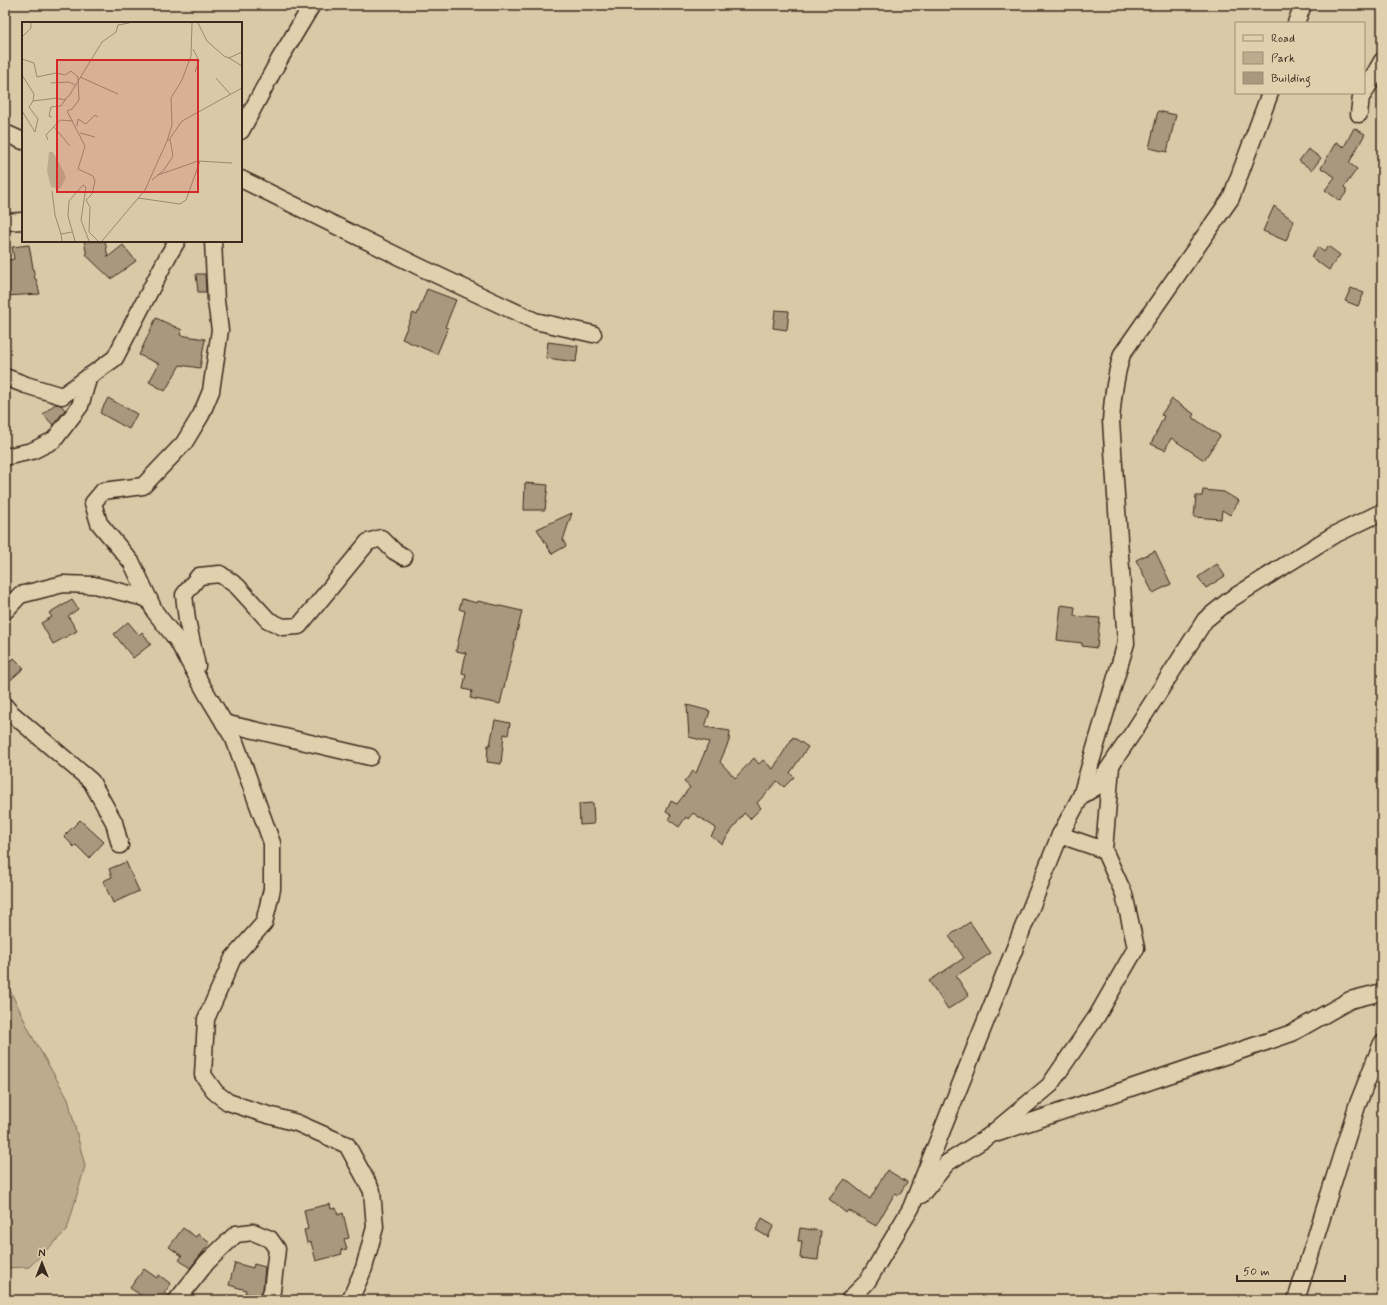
<svg xmlns="http://www.w3.org/2000/svg" width="1387" height="1305" viewBox="0 0 1387 1305" font-family="Mynerve,sans-serif">
<style>
.green{fill:#beab8e;stroke:#7c6a56}
.building{fill:#aa977d;stroke:#3b2a1e}
.lines{fill:none;stroke-linecap:round;stroke-linejoin:round}
.minor-casing{stroke:#3b2a1e;stroke-width:19}
.minor{stroke:#e2cfad;stroke-width:16}
.inset-road{fill:none;stroke:#9b8970;stroke-width:1}
.view{fill:#d62828;fill-opacity:0.15;stroke:#d62828;stroke-width:2}
.inset-edge{fill:none;stroke:#3b2a1e;stroke-width:2}
</style>
<rect width="100%" height="100%" fill="#dbc8a7"/>
<filter id="ink" filterUnits="userSpaceOnUse"><feTurbulence type="fractalNoise" baseFrequency=".025" numOctaves="2"/><feDisplacementMap in="SourceGraphic" scale="8" xChannelSelector="R" yChannelSelector="G"/><feConvolveMatrix kernelMatrix="1 2 1 2 8 2 1 2 1" color-interpolation-filters="sRGB"/></filter>
<g filter="url(#ink)">
<path class="green" d="M 5,980 L 33,1038 L 68,1099 L 85,1166 L 67,1230 L 29,1267 L 5,1268 Z"/>
<g class="building">
<path d="M 1158,111 L 1176,115 L 1167,152 L 1149,148 Z"/>
<path d="M 1354,128 L 1365,134 L 1349,163 L 1357,169 L 1344,187 L 1346,189 L 1346,193 L 1340,201 L 1325,190 L 1335,177 L 1321,168 L 1336,142 L 1344,147 Z"/>
<path d="M 1308,149 L 1321,158 L 1312,170 L 1299,161 Z"/>
<path d="M 1274,206 L 1294,221 L 1286,241 L 1263,231 Z"/>
<path d="M 84,241 L 105,241 L 108,257 L 123,245 L 136,261 L 111,279 L 87,256 Z"/>
<path d="M 29,245 L 35,279 L 36,279 L 40,294 L 5,296 L 5,261 L 14,259 L 12,247 Z"/>
<path d="M 1328,246 L 1340,255 L 1329,270 L 1311,257 L 1318,247 L 1324,252 Z"/>
<path d="M 196,274 L 205,274 L 206,292 L 198,292 Z"/>
<path d="M 1351,288 L 1364,293 L 1358,306 L 1345,301 Z"/>
<path d="M 427,289 L 456,300 L 445,327 L 448,328 L 437,354 L 402,339 L 413,313 L 417,315 Z"/>
<path d="M 775,310 L 789,311 L 787,330 L 773,328 Z"/>
<path d="M 156,318 L 182,330 L 180,335 L 205,339 L 200,368 L 180,365 L 165,391 L 149,382 L 159,364 L 139,355 Z"/>
<path d="M 548,342 L 578,346 L 576,362 L 546,358 Z"/>
<path d="M 108,398 L 137,414 L 129,429 L 100,413 Z"/>
<path d="M 1172,399 L 1194,414 L 1192,417 L 1220,436 L 1204,460 L 1171,438 L 1165,450 L 1151,444 L 1164,416 L 1161,415 Z"/>
<path d="M 55,404 L 61,405 L 65,410 L 53,425 L 43,414 Z"/>
<path d="M 525,483 L 548,485 L 545,510 L 524,510 Z"/>
<path d="M 1203,490 L 1224,492 L 1239,501 L 1230,515 L 1222,510 L 1221,519 L 1194,517 L 1196,496 L 1202,496 Z"/>
<path d="M 572,513 L 563,540 L 566,546 L 552,554 L 537,529 Z"/>
<path d="M 1155,551 L 1171,584 L 1153,593 L 1136,560 Z"/>
<path d="M 1217,564 L 1225,576 L 1206,588 L 1198,577 Z"/>
<path d="M 462,599 L 477,603 L 478,601 L 522,611 L 500,704 L 470,698 L 472,691 L 463,689 L 466,674 L 462,673 L 466,653 L 456,651 L 465,611 L 459,609 Z"/>
<path d="M 72,600 L 78,609 L 68,616 L 77,631 L 53,644 L 41,623 L 52,617 L 49,613 L 62,605 L 62,606 Z"/>
<path d="M 1061,605 L 1075,607 L 1074,616 L 1100,618 L 1097,648 L 1082,646 L 1082,643 L 1057,640 Z"/>
<path d="M 128,622 L 139,635 L 142,632 L 151,644 L 133,658 L 114,634 Z"/>
<path d="M 14,658 L 24,668 L 5,685 L 5,666 Z"/>
<path d="M 687,705 L 710,711 L 705,727 L 730,731 L 729,741 L 720,762 L 735,778 L 754,758 L 759,764 L 763,760 L 773,769 L 793,737 L 808,747 L 790,773 L 794,777 L 784,787 L 777,781 L 757,803 L 761,808 L 750,819 L 744,813 L 722,844 L 711,836 L 716,828 L 693,813 L 688,819 L 686,817 L 679,827 L 668,819 L 671,815 L 666,812 L 671,801 L 677,804 L 690,787 L 684,782 L 693,771 L 696,773 L 709,742 L 689,737 Z"/>
<path d="M 495,720 L 510,723 L 508,735 L 504,734 L 501,764 L 487,762 L 488,745 L 490,745 Z"/>
<path d="M 593,803 L 594,824 L 580,825 L 579,804 Z"/>
<path d="M 80,820 L 104,842 L 89,858 L 76,845 L 74,847 L 64,836 Z"/>
<path d="M 126,862 L 139,891 L 113,903 L 103,881 L 112,877 L 109,869 Z"/>
<path d="M 970,922 L 991,953 L 956,976 L 969,996 L 948,1009 L 929,981 L 964,958 L 949,936 Z"/>
<path d="M 887,1170 L 907,1182 L 899,1195 L 895,1193 L 876,1226 L 848,1210 L 846,1213 L 829,1199 L 845,1179 L 870,1199 Z"/>
<path d="M 330,1204 L 331,1209 L 336,1208 L 338,1215 L 343,1213 L 349,1238 L 344,1239 L 347,1249 L 341,1250 L 342,1254 L 316,1261 L 311,1242 L 307,1243 L 304,1230 L 308,1229 L 304,1210 Z"/>
<path d="M 762,1218 L 774,1225 L 768,1237 L 756,1230 Z"/>
<path d="M 183,1228 L 196,1237 L 198,1234 L 210,1243 L 190,1268 L 179,1260 L 182,1256 L 169,1247 Z"/>
<path d="M 800,1228 L 821,1231 L 818,1260 L 800,1258 L 802,1241 L 798,1241 Z"/>
<path d="M 235,1263 L 253,1268 L 254,1264 L 265,1267 L 263,1289 L 259,1297 L 245,1293 L 246,1290 L 229,1285 Z"/>
<path d="M 144,1269 L 157,1278 L 159,1275 L 171,1284 L 164,1293 L 169,1296 L 168,1300 L 148,1300 L 130,1288 Z"/>
</g>
<g class="lines">
<defs>
<g id="minor">
<path d="M 1296,23 L 1303,5"/>
<path d="M 1364,93 L 1382,61"/>
<path d="M 1359,114 L 1361,97 L 1364,93"/>
<path d="M 241,131 L 279,60 L 312,5"/>
<path d="M 5,133 L 23,141"/>
<path d="M 241,179 L 422,268 L 535,321 L 593,334"/>
<path d="M 5,222 L 23,221"/>
<path d="M 213,241 L 216,301 L 220,330 L 211,391 L 201,415 L 184,443 L 143,486 L 103,491 L 93,503 L 99,523 L 132,563 L 155,612 L 177,640 L 205,691 L 234,739 L 272,843 L 272,889 L 264,923 L 233,958 L 206,1019 L 203,1075 L 216,1093 L 228,1102 L 258,1112 L 297,1123 L 347,1145 L 372,1191 L 375,1227 L 364,1268 L 350,1300"/>
<path d="M 5,377 L 26,385 L 62,396 L 115,358 L 168,256 L 177,241"/>
<path d="M 5,457 L 32,451 L 54,440 L 80,406 L 89,376"/>
<path d="M 5,611 L 20,595 L 63,584 L 94,585 L 149,599"/>
<path d="M 197,666 L 187,620 L 184,595 L 199,576 L 220,574 L 237,586 L 268,620 L 283,627 L 299,626 L 368,542 L 381,538 L 394,551 L 404,557"/>
<path d="M 5,706 L 10,712 L 91,781 L 114,822 L 120,845"/>
<path d="M 224,723 L 370,757"/>
<path d="M 1081,796 L 1096,787 L 1134,731 L 1205,620 L 1231,599 L 1332,536 L 1382,512"/>
<path d="M 1060,835 L 1104,850"/>
<path d="M 998,1133 L 1292,1033 L 1350,1000 L 1382,992"/>
<path d="M 921,1195 L 947,1163 L 989,1136 L 1049,1086 L 1097,1016 L 1136,948 L 1124,894 L 1104,850 L 1111,766"/>
<path d="M 177,1300 L 207,1262 L 236,1234 L 253,1232 L 270,1239 L 277,1249 L 272,1291 L 269,1300"/>
<path d="M 849,1300 L 867,1282 L 911,1208 L 1060,835 L 1081,796 L 1126,643 L 1111,421 C 1113,395 1115,378 1122,354 L 1231,198 L 1270,93"/>
<path d="M 1296,1300 L 1357,1106 L 1382,1043"/>
</g>
</defs>
<use href="#minor" class="minor-casing"/>
<use href="#minor" class="minor"/>
</g>
</g>
<g transform="translate(22 22)">
<rect width="220" height="220" fill="#dbc8a7"/>
<path d="M 27,130 L 31,130 L 42,150 L 44,156 L 38,167 L 29,165 L 25,149 Z" fill="#beab8e"/>
<path class="inset-road" d="M 176,1 L 185,19 L 202,34 L 207,36 L 220,30M 0,15 L 9,6 L 9,1M 171,27 L 177,39 L 173,50M 207,36 L 220,44M 0,37 L 12,41 L 15,55 L 34,51 L 43,53 L 49,49 L 56,55 L 57,78 L 50,87 L 45,89 L 63,124 L 56,147 L 71,154 L 73,159 L 70,172 L 64,178 L 68,185 L 67,210 L 76,219M 0,53 L 12,72 L 11,79M 58,55 L 96,72M 194,56 L 208,72M 29,61 L 47,60 L 53,63M 0,89 L 13,110M 30,95 L 27,94 L 29,85 L 39,84 L 44,77M 55,104 L 56,97 L 64,102 L 73,93 L 76,95M 32,105 L 48,124M 13,110 L 16,97 L 7,85 L 11,79 L 35,76 L 42,78 L 47,74 L 80,20 L 94,10 L 96,3 L 107,1M 58,111 L 73,115M 26,118 L 24,113 L 38,98 L 51,99M 146,119 L 160,99 L 220,66M 136,153 L 176,139 L 210,141M 130,158 L 142,148 L 151,134 L 148,117M 30,169 L 33,193 L 39,212M 116,176 L 158,182 L 164,178 L 178,139M 40,219 L 39,212 L 50,210M 53,219 L 46,194 L 47,179 L 61,163 L 64,165 L 59,198 L 67,219M 80,219 L 123,168 L 145,119 L 150,103 L 149,76 L 160,58 L 169,34 L 170,1"/>
<path class="view" d="M 35,38 L 176,38 L 176,170 L 35,170 Z"/>
<rect width="220" height="220" class="inset-edge"/>
</g>
<rect width="1387" height="1305" fill="none" stroke="#e2cfad" stroke-width="20"/>
<rect x="10" y="10" width="1367" height="1285" fill="none" stroke="#3b2a1e" stroke-width="1.5" filter="url(#ink)"/>
<rect x="1235" y="22" width="130" height="72" fill="#e2cfad" stroke="#9f8d74"/>
<rect x="1243" y="35" width="20" height="6" fill="#e2cfad" stroke="#9f8d74"/>
<text x="1271" y="42" font-size="12" fill="#3b2a1e">Road</text>
<rect x="1243" y="52" width="20" height="12" fill="#beab8e" stroke="#9f8d74"/>
<text x="1271" y="62" font-size="12" fill="#3b2a1e">Park</text>
<rect x="1243" y="72" width="20" height="12" fill="#aa977d" stroke="#9f8d74"/>
<text x="1271" y="82" font-size="12" fill="#3b2a1e">Building</text>
<g transform="translate(42 1263)" stroke="#e2cfad" stroke-width="3" paint-order="stroke">
<path d="M0-3L7 15L0 10L-7 15Z" fill="#3b2a1e"/>
<text y="-6" font-size="11" font-weight="bold" text-anchor="middle" fill="#3b2a1e">N</text>
</g>
<path d="M1237 1275v6h108v-6" fill="none" stroke="#3b2a1e" stroke-width="2"/>
<text x="1243" y="1275" font-size="12" fill="#3b2a1e" stroke="#e2cfad" stroke-width="3" paint-order="stroke">50 m</text>
</svg>
